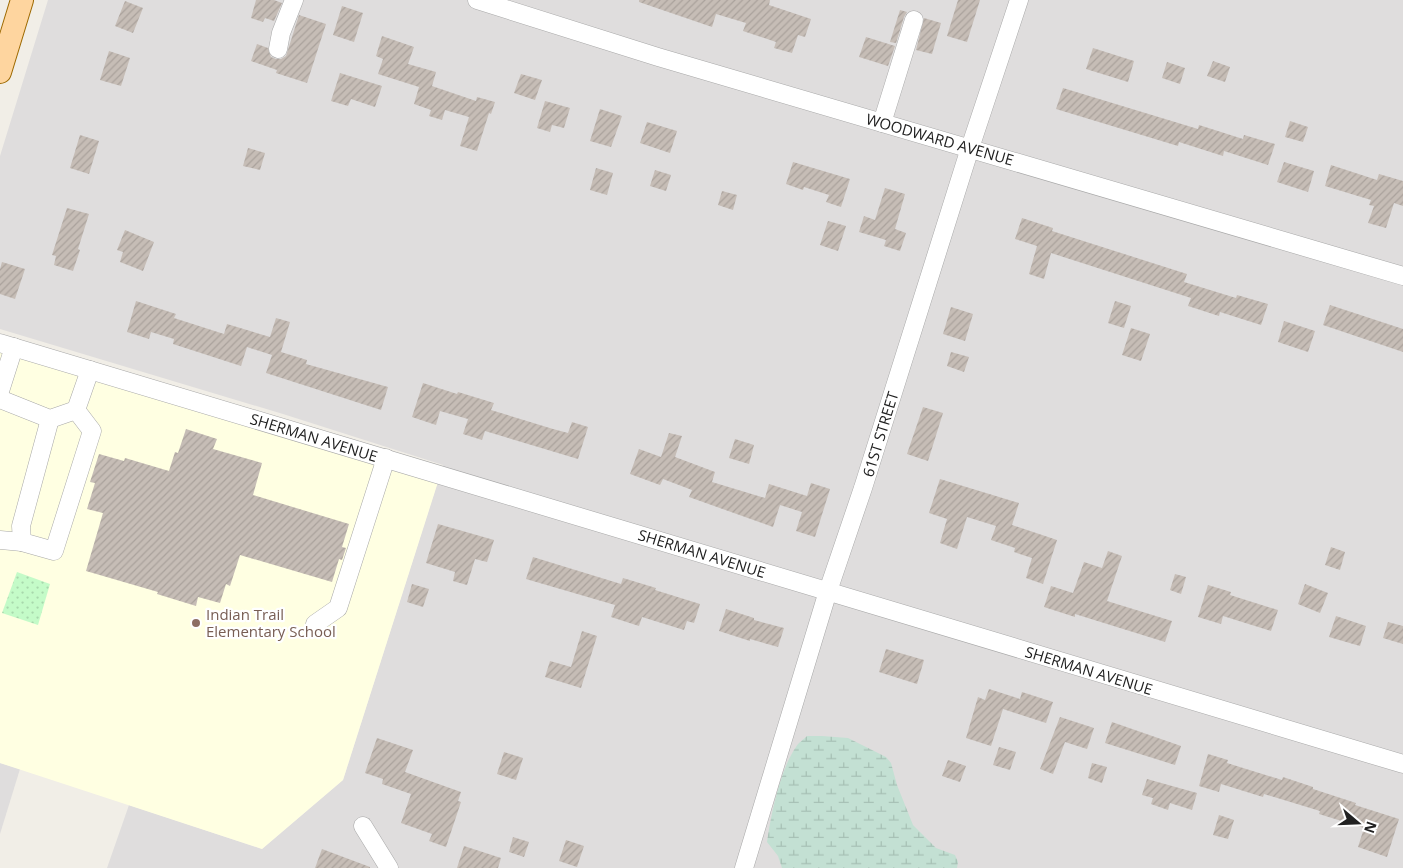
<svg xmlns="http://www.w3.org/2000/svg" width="1403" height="868" viewBox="0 0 1403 868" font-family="'Open Sans',sans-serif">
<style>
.residential{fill:#dfdddd}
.education{fill:#ffffe2}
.wetland{fill:url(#wetland-marsh)}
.park{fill:url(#park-dots)}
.building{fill:url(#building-hatch)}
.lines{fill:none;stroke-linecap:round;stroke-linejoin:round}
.minor-casing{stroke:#a8a8a8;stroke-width:19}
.major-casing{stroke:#9d6900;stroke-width:24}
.minor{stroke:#fff;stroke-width:18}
.major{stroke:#fed59f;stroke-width:22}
.education-dot{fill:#8d6e63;stroke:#fff;stroke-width:2}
.labels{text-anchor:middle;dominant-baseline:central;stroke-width:4.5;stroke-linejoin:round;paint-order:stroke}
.street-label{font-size:15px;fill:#212121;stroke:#fff}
.education-label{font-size:15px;fill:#785e54;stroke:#fff;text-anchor:start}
</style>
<defs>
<pattern id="wetland-marsh" width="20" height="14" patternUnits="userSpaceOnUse" patternTransform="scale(1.25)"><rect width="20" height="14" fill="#c3e0d3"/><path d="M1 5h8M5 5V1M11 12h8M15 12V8" fill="none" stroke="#a7c0b5"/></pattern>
<pattern id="park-dots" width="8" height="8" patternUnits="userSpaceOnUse" patternTransform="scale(1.25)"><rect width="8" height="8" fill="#c4fbc8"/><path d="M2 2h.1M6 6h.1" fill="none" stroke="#a8d7ac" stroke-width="1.8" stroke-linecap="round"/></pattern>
<pattern id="building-hatch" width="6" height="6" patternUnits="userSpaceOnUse" patternTransform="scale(1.25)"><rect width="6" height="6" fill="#c6bdb6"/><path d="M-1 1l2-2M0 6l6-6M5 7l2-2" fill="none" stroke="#aaa29c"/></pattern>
</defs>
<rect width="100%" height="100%" fill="#f1eee7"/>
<g class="residential">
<path d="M 48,0 L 1403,0 L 1403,868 L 107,868 L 129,805 L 262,849 L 343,780 L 443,465 L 283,414 L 0,329 L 0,156 Z"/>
<path d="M 0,763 L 20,769 L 0,834 Z"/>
</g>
<path class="education" d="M 0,352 L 438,482 L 343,780 L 262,849 L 0,763 Z"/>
<path class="wetland" d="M 807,736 L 822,736 L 848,738 L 886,757 L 891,763 L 897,785 L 913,825 L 936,848 L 955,855 L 958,862 L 957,868 L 782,868 L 778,856 L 767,842 C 771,814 780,770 796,747 C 798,743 804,739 807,736 Z"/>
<path class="park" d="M 17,572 L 50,584 L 38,625 L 2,613 Z"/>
<g class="building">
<path d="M 256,0 L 274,0 L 282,3 L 274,21 L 265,18 L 263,22 L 251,18 Z"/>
<path d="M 639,0 L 770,0 L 769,5 L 811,19 L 805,37 L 798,35 L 792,53 L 774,48 L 776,42 L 743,31 L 746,23 L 716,14 L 712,27 L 639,2 Z"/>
<path d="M 958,0 L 980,0 L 967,42 L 947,36 Z"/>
<path d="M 125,1 L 143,8 L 133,33 L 115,26 Z"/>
<path d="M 342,6 L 363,13 L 354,42 L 333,35 Z"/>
<path d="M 900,10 L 907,12 L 904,17 L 896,43 L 890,42 Z"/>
<path d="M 299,15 L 326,24 L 307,83 L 276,73 L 277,70 L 251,61 L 257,44 L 268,48 L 271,57 L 276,59 L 281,59 L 286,56 Z"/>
<path d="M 924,18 L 941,23 L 932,54 L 916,50 Z"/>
<path d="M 382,36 L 414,47 L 408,64 L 436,72 L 432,86 L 476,101 L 477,97 L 495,102 L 491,114 L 489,113 L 477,151 L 460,146 L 469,117 L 445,110 L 442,120 L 429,116 L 431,110 L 414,104 L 419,87 L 378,74 L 383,59 L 376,56 Z"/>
<path d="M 866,37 L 895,46 L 888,66 L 859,57 Z"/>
<path d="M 1093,48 L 1134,61 L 1128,82 L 1086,69 Z"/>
<path d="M 109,51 L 130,58 L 121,86 L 100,80 Z"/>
<path d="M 1213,61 L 1230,67 L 1225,82 L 1207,76 Z"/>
<path d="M 1167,62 L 1185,68 L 1180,84 L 1162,78 Z"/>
<path d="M 340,73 L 382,86 L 375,107 L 351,99 L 348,106 L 331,101 Z"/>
<path d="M 521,74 L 542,80 L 535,100 L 514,93 Z"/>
<path d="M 1063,88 L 1198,129 L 1199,125 L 1243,139 L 1244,135 L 1275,144 L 1268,165 L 1224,151 L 1223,156 L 1179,142 L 1178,146 L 1056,109 Z"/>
<path d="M 545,101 L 570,108 L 564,128 L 552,125 L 550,132 L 537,128 Z"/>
<path d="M 600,109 L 622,116 L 611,147 L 590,141 Z"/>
<path d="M 1290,121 L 1308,127 L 1303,142 L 1285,137 Z"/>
<path d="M 647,122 L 677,131 L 670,153 L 640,143 Z"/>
<path d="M 80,135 L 99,141 L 89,174 L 70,168 Z"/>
<path d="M 248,148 L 265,153 L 260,170 L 243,166 Z"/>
<path d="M 793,162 L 850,179 L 841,207 L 826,202 L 829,195 L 804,187 L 803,190 L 786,184 Z"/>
<path d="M 1284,162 L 1314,171 L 1308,192 L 1277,182 Z"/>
<path d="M 1331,165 L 1377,180 L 1379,174 L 1403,181 L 1403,206 L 1394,203 L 1386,228 L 1368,223 L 1374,206 L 1369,205 L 1371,200 L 1325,186 Z"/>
<path d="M 596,168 L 613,173 L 607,195 L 590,190 Z"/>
<path d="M 655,170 L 671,175 L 666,191 L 650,186 Z"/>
<path d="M 885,188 L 905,194 L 895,229 L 906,233 L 900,251 L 884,246 L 886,240 L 859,232 L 864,216 L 875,220 Z"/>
<path d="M 722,191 L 737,195 L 733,210 L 718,205 Z"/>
<path d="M 67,208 L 89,214 L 78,249 L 80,250 L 73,271 L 54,265 L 56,256 L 52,255 Z"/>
<path d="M 1022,218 L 1053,228 L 1052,231 L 1187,274 L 1184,282 L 1236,298 L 1237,295 L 1268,304 L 1261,325 L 1220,312 L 1219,316 L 1188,306 L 1191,298 L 1051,253 L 1044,279 L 1029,274 L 1037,246 L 1015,239 Z"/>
<path d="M 828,221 L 846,226 L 838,251 L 820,245 Z"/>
<path d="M 125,230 L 154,242 L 143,271 L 120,262 L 123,252 L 117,250 Z"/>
<path d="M 2,262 L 25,269 L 15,299 L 0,294 L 0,269 Z"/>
<path d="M 136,301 L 176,314 L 174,318 L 224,334 L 227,324 L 270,337 L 276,318 L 290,322 L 281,352 L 307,360 L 306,364 L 388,387 L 381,410 L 266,373 L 272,355 L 247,347 L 241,366 L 173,344 L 174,339 L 151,332 L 149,339 L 127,332 Z"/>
<path d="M 1115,301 L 1131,306 L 1124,328 L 1108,323 Z"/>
<path d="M 1330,305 L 1403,329 L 1403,352 L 1323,325 Z"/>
<path d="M 951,307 L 973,314 L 965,341 L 943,334 Z"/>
<path d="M 1284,321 L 1315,331 L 1308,352 L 1278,342 Z"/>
<path d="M 1131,328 L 1150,334 L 1141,361 L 1122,355 Z"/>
<path d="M 951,352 L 969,357 L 964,372 L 947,366 Z"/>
<path d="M 423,383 L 457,394 L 458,392 L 494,403 L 491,410 L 553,429 L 568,433 L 572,422 L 588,427 L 578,459 L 485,431 L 482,440 L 463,434 L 468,419 L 440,411 L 436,425 L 412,417 Z"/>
<path d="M 923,407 L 943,413 L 928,461 L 907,454 Z"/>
<path d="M 186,429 L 217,439 L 213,449 L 262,463 L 253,495 L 349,524 L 342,547 L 346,548 L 342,560 L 339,559 L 332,582 L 240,555 L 230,586 L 226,584 L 220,603 L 198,597 L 196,606 L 157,594 L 158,592 L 86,571 L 103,513 L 87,509 L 95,483 L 90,482 L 99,454 L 124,461 L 125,458 L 169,471 L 175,452 L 178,453 Z"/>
<path d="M 669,433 L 682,436 L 675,457 L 715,472 L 712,482 L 765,498 L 769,484 L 807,496 L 811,483 L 830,489 L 815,537 L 796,531 L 802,512 L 780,505 L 773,527 L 689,497 L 692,490 L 663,479 L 660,485 L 630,474 L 639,449 L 661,457 Z"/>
<path d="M 735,439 L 754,445 L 749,464 L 729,458 Z"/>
<path d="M 940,479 L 1019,503 L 1012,525 L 1057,540 L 1043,584 L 1026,578 L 1032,558 L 1014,552 L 1015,548 L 991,540 L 996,526 L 967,517 L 957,549 L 940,543 L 947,519 L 929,513 Z"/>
<path d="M 438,524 L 494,540 L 487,562 L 475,559 L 467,585 L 453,581 L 455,572 L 426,563 Z"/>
<path d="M 1331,547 L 1345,552 L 1340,570 L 1325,565 Z"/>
<path d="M 1108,551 L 1122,556 L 1107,601 L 1172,621 L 1165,642 L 1075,614 L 1075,617 L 1044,607 L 1051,586 L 1073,593 L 1084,562 L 1102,568 Z"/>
<path d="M 533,557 L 621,584 L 623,578 L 656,588 L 655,590 L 700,604 L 694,623 L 687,621 L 684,630 L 642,617 L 639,626 L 611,617 L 615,605 L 526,579 Z"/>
<path d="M 1175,574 L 1186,577 L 1181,594 L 1170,590 Z"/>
<path d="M 412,584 L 429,589 L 423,607 L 407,602 Z"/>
<path d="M 1305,584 L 1328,593 L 1320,613 L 1298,604 Z"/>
<path d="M 1208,585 L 1231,592 L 1230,595 L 1278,610 L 1271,631 L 1223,616 L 1221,624 L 1198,617 Z"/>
<path d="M 726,609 L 754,618 L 754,620 L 784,628 L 778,647 L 750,639 L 750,641 L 719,631 Z"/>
<path d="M 1336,616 L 1366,626 L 1360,646 L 1329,637 Z"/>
<path d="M 1388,622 L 1403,626 L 1403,644 L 1383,638 Z"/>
<path d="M 582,631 L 597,636 L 581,688 L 545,677 L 550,661 L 571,667 Z"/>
<path d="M 886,649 L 924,660 L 917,684 L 879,672 Z"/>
<path d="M 989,689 L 1020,699 L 1022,692 L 1053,702 L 1046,723 L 1003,709 L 991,746 L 966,738 L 978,697 L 985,700 Z"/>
<path d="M 1060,717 L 1094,728 L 1087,749 L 1065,742 L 1053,774 L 1040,769 Z"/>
<path d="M 1112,722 L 1181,746 L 1175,765 L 1105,743 Z"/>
<path d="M 377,738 L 413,750 L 405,772 L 461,792 L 458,801 L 461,802 L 446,847 L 429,841 L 432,834 L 401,823 L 411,794 L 382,784 L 383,779 L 365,773 Z"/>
<path d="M 999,747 L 1016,752 L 1010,770 L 993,765 Z"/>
<path d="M 504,752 L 523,758 L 516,780 L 497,774 Z"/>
<path d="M 1208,754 L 1228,760 L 1227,763 L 1282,780 L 1283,777 L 1313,787 L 1313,789 L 1356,803 L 1355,805 L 1399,819 L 1387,857 L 1358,847 L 1364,828 L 1319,814 L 1320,811 L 1264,794 L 1263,797 L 1221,784 L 1219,792 L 1199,786 Z"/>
<path d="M 948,760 L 966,766 L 960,782 L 942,776 Z"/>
<path d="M 1092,763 L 1107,767 L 1102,783 L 1088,778 Z"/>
<path d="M 1147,779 L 1197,793 L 1192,810 L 1170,803 L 1168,810 L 1151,804 L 1153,798 L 1142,795 Z"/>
<path d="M 1219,815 L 1234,820 L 1228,839 L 1213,835 Z"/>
<path d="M 513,837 L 529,842 L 524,857 L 509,852 Z"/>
<path d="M 566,840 L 584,846 L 577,867 L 559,861 Z"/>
<path d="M 464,846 L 501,858 L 498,868 L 457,868 Z"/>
<path d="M 322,849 L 370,867 L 370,868 L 315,868 Z"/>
</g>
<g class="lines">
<defs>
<g id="minor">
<path d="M 477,0 L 658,57 L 1403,276"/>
<path d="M 278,49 L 281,33 L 294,0"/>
<path d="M 882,123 L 914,20"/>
<path d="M 0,343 L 1403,764"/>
<path d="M 0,391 L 14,347"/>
<path d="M 0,399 L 50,419 L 76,410 L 90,370"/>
<path d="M 50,419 L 21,526 L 22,542 L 54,551 L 92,431 L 76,410"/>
<path d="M 0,540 L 22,542"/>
<path d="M 315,624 L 338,608 L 386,458"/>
<path d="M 363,826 L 389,868"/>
<path d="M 744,868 L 828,591 L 863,488 L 970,148 L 1019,0"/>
</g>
<path id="major" d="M 0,72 L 22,0"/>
</defs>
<use href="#minor" class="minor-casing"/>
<use href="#major" class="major-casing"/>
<use href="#minor" class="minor"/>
<use href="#major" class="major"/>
</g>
<circle class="education-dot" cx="196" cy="623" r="5"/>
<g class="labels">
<g class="street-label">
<text transform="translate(940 139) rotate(16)">WOODWARD AVENUE</text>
<text transform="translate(880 434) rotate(-73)">61ST STREET</text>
<text transform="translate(314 437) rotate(17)">SHERMAN AVENUE</text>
<text transform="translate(702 553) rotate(17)">SHERMAN AVENUE</text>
<text transform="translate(1089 670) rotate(17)">SHERMAN AVENUE</text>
</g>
<g class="education-label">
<text x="206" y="614">Indian Trail<tspan x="206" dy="17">Elementary School</tspan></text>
</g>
</g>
<g transform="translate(1358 823) rotate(109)" stroke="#ffffff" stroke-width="4" paint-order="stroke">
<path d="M0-4L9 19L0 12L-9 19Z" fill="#212121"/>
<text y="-8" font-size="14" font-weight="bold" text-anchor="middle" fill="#212121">N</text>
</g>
</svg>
